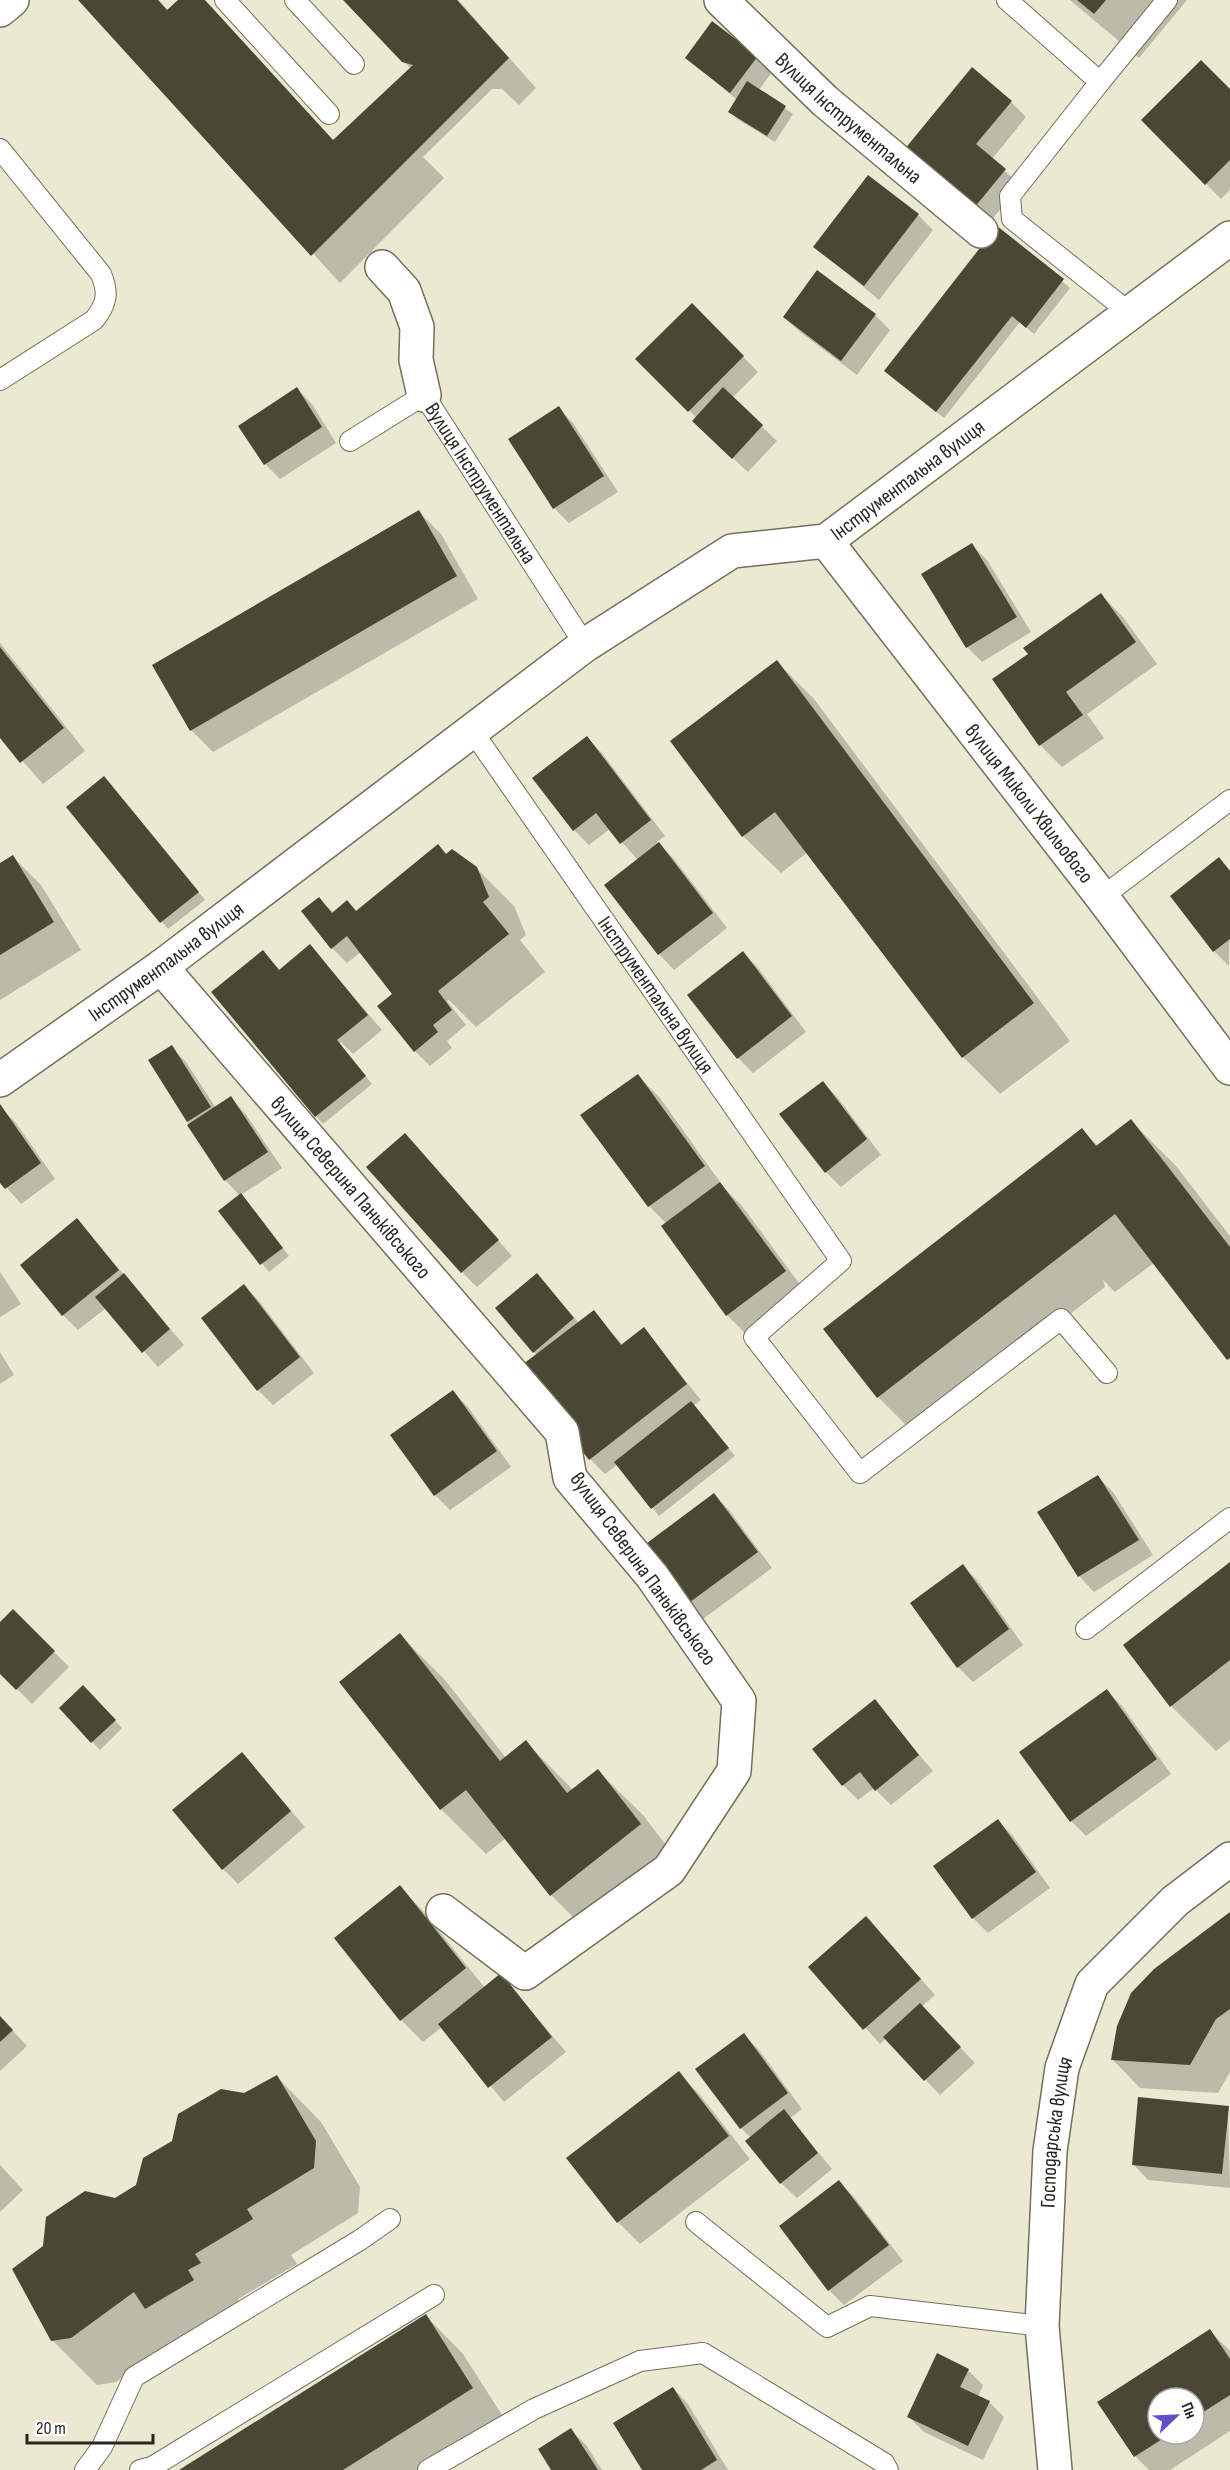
<svg xmlns="http://www.w3.org/2000/svg" width="1230" height="2470" viewBox="0 0 1230 2470" font-family="'Sofia Sans Condensed',sans-serif">
<style>
.shadow{fill:#0003;fill-rule:evenodd}
.building{fill:#4a4734}
.lines{fill:none;stroke-linecap:round;stroke-linejoin:round}
.service-casing{stroke:#73705c;stroke-width:22}
.minor-casing{stroke:#73705c;stroke-width:36}
.service{stroke:#fff;stroke-width:20}
.minor{stroke:#fff;stroke-width:33}
.labels{text-anchor:middle;dominant-baseline:central;stroke-width:6;stroke-linejoin:round;paint-order:stroke}
.street-label{font-size:21px;fill:#28271f;stroke:#fff}
</style>
<rect width="100%" height="100%" fill="#ece9d2"/>
<g class="shadow">
<path d="M 81,0 L 159,0 L 168,11 L 180,0 L 204,0 L 334,141 L 411,69 L 345,0 L 458,0 L 536,88 L 519,105 L 502,89 L 492,89 L 423,157 L 444,178 L 340,283 Z"/>
<path d="M 1070,0 L 1187,0 L 1139,58 Z"/>
<path d="M 757,57 L 772,72 L 759,90 L 793,114 L 775,142 L 737,119 L 730,112 L 737,100 L 687,58 Z"/>
<path d="M 1230,91 L 1230,190 L 1221,199 L 1143,120 Z"/>
<path d="M 1011,102 L 1026,117 L 992,159 L 1020,185 L 990,222 L 921,165 Z"/>
<path d="M 918,215 L 933,230 L 879,300 L 815,246 Z"/>
<path d="M 998,229 L 1070,288 L 1034,334 L 1020,322 L 944,418 L 893,378 Z"/>
<path d="M 692,305 L 758,372 L 732,398 L 777,441 L 748,472 L 709,436 L 697,418 L 637,359 Z"/>
<path d="M 875,315 L 890,330 L 857,375 L 800,332 L 784,317 Z"/>
<path d="M 297,389 L 312,404 L 336,443 L 280,479 L 265,464 Z"/>
<path d="M 558,408 L 573,423 L 618,492 L 569,523 L 554,508 Z"/>
<path d="M 419,512 L 441,534 L 478,599 L 213,752 L 191,730 Z"/>
<path d="M 972,545 L 987,560 L 1031,632 L 982,662 L 967,647 Z"/>
<path d="M 1101,595 L 1123,617 L 1157,664 L 1087,714 L 1104,738 L 1062,767 L 1040,745 L 1030,654 Z"/>
<path d="M 0,643 L 85,751 L 43,784 L 0,736 Z"/>
<path d="M 777,662 L 814,699 L 1070,1041 L 1000,1094 L 963,1057 L 808,852 L 781,873 L 743,836 L 672,741 Z"/>
<path d="M 587,738 L 602,753 L 665,836 L 657,842 L 674,859 L 727,928 L 674,970 L 659,954 L 606,885 L 638,860 L 610,829 L 589,845 L 574,830 Z"/>
<path d="M 104,778 L 205,900 L 168,929 L 69,807 Z"/>
<path d="M 446,855 L 476,868 L 514,906 L 526,935 L 520,940 L 545,972 L 476,1027 L 449,1000 L 447,1001 L 466,1025 L 447,1041 L 452,1048 L 430,1066 L 415,1051 L 395,994 L 361,952 L 347,963 L 332,948 L 319,899 L 334,913 L 347,902 L 357,912 Z"/>
<path d="M 13,857 L 41,885 L 81,950 L 0,1000 L 0,865 Z"/>
<path d="M 1219,859 L 1230,870 L 1229,966 L 1214,951 Z"/>
<path d="M 310,946 L 382,1030 L 353,1054 L 341,1042 L 339,1044 L 372,1084 L 323,1124 L 316,1116 L 262,952 L 280,970 Z"/>
<path d="M 743,953 L 758,968 L 806,1032 L 753,1073 L 738,1058 Z"/>
<path d="M 171,1047 L 186,1062 L 216,1108 L 230,1098 L 245,1113 L 282,1168 L 241,1195 L 289,1256 L 269,1272 L 220,1211 L 240,1196 L 225,1180 L 189,1126 Z"/>
<path d="M 638,1076 L 660,1098 L 725,1189 L 742,1206 L 807,1294 L 749,1337 L 727,1315 L 666,1223 L 649,1206 L 582,1116 Z"/>
<path d="M 823,1083 L 838,1098 L 881,1155 L 841,1187 L 826,1172 Z"/>
<path d="M 1,1108 L 16,1123 L 55,1179 L 21,1204 L 0,1180 Z"/>
<path d="M 1131,1121 L 1176,1166 L 1230,1236 L 1230,1360 L 1154,1263 L 1115,1292 L 1103,1280 L 1105,1287 L 915,1434 L 878,1397 L 1082,1130 L 1099,1147 Z"/>
<path d="M 419,1150 L 512,1256 L 477,1287 L 462,1272 Z"/>
<path d="M 77,1220 L 184,1345 L 158,1367 L 106,1308 L 78,1330 L 63,1315 Z"/>
<path d="M 0,1272 L 21,1304 L 0,1317 Z"/>
<path d="M 537,1275 L 579,1323 L 593,1312 L 623,1345 L 644,1329 L 701,1400 L 694,1405 L 735,1456 L 659,1516 L 618,1464 L 605,1474 L 590,1459 L 520,1369 L 537,1355 L 534,1352 Z"/>
<path d="M 244,1286 L 259,1301 L 314,1373 L 273,1405 L 258,1390 Z"/>
<path d="M 0,1352 L 14,1375 L 0,1384 Z"/>
<path d="M 453,1392 L 468,1407 L 511,1467 L 450,1510 L 435,1495 Z"/>
<path d="M 1098,1477 L 1113,1492 L 1153,1555 L 1094,1592 L 1079,1576 L 1039,1513 Z"/>
<path d="M 714,1495 L 729,1510 L 772,1568 L 703,1619 L 687,1604 Z"/>
<path d="M 1230,1564 L 1230,1740 L 1216,1751 L 1171,1706 Z"/>
<path d="M 962,1566 L 978,1581 L 1023,1645 L 973,1682 L 958,1667 Z"/>
<path d="M 13,1611 L 69,1667 L 32,1704 L 0,1672 L 0,1624 Z"/>
<path d="M 400,1635 L 445,1680 L 506,1758 L 526,1742 L 573,1790 L 598,1771 L 643,1815 L 685,1870 L 596,1940 L 551,1895 L 506,1838 L 486,1854 L 441,1809 L 341,1682 Z"/>
<path d="M 1107,1691 L 1122,1706 L 1171,1774 L 1086,1836 L 1071,1821 L 1021,1753 Z"/>
<path d="M 90,1695 L 122,1728 L 100,1750 L 61,1708 Z"/>
<path d="M 874,1701 L 933,1771 L 891,1805 L 874,1788 L 858,1800 L 843,1785 Z"/>
<path d="M 242,1754 L 305,1827 L 238,1884 L 223,1869 Z"/>
<path d="M 998,1821 L 1013,1836 L 1050,1888 L 988,1933 L 973,1918 Z"/>
<path d="M 400,1887 L 422,1910 L 485,1988 L 501,1975 L 566,2052 L 504,2102 L 442,2027 L 423,2042 L 401,2020 Z"/>
<path d="M 1230,1916 L 1230,2072 L 1218,2093 L 1140,2088 L 1112,2059 Z"/>
<path d="M 866,1918 L 935,1995 L 921,2007 L 975,2063 L 940,2095 L 886,2038 L 880,2044 L 810,1967 Z"/>
<path d="M 0,2017 L 27,2046 L 0,2071 Z"/>
<path d="M 744,2035 L 759,2050 L 802,2109 L 790,2118 L 832,2169 L 797,2198 L 781,2183 L 751,2138 L 741,2128 Z"/>
<path d="M 678,2073 L 700,2095 L 750,2159 L 640,2244 L 618,2222 Z"/>
<path d="M 277,2077 L 321,2122 L 360,2187 L 358,2213 L 291,2255 L 297,2264 L 238,2299 L 244,2308 L 191,2352 L 177,2338 L 116,2382 L 97,2385 L 52,2340 L 116,2200 L 138,2186 L 244,2094 Z"/>
<path d="M 1228,2107 L 1230,2188 L 1148,2180 L 1133,2164 Z"/>
<path d="M 0,2165 L 23,2190 L 0,2212 Z"/>
<path d="M 839,2182 L 854,2197 L 903,2261 L 844,2305 L 829,2290 L 781,2227 Z"/>
<path d="M 426,2316 L 463,2354 L 509,2426 L 439,2470 L 181,2470 Z"/>
<path d="M 1210,2331 L 1230,2351 L 1230,2431 L 1170,2470 L 1149,2470 L 1135,2456 L 1100,2402 ZM 1158,2398 L 1194,2398 L 1194,2434 L 1158,2434 Z"/>
<path d="M 968,2370 L 983,2385 L 978,2397 L 989,2402 L 1004,2417 L 983,2460 L 924,2432 L 909,2417 Z"/>
<path d="M 673,2388 L 688,2404 L 728,2470 L 644,2470 Z"/>
<path d="M 571,2430 L 586,2445 L 602,2470 L 552,2470 Z"/>
</g>
<g class="building">
<path d="M 78,0 L 158,0 L 167,10 L 178,0 L 205,0 L 333,140 L 413,65 L 402,62 L 343,0 L 457,0 L 509,58 L 311,256 Z"/>
<path d="M 1077,0 L 1106,0 L 1094,14 Z"/>
<path d="M 712,21 L 758,56 L 730,93 L 685,58 Z"/>
<path d="M 1201,60 L 1230,89 L 1230,160 L 1205,185 L 1141,120 Z"/>
<path d="M 972,67 L 1012,101 L 976,144 L 1006,169 L 974,208 L 904,150 Z"/>
<path d="M 747,81 L 786,106 L 767,136 L 728,112 Z"/>
<path d="M 868,175 L 919,214 L 864,286 L 813,247 Z"/>
<path d="M 997,226 L 1064,279 L 1026,328 L 1012,316 L 936,412 L 884,371 Z"/>
<path d="M 817,270 L 876,314 L 841,361 L 783,317 Z"/>
<path d="M 692,303 L 744,356 L 688,412 L 635,359 Z"/>
<path d="M 297,387 L 322,427 L 264,465 L 238,426 Z"/>
<path d="M 723,387 L 763,425 L 732,459 L 692,421 Z"/>
<path d="M 559,406 L 604,476 L 553,509 L 508,439 Z"/>
<path d="M 419,510 L 457,576 L 190,731 L 152,665 Z"/>
<path d="M 972,543 L 1017,617 L 966,648 L 921,574 Z"/>
<path d="M 1101,593 L 1136,642 L 1066,692 L 1083,715 L 1039,746 L 992,679 L 1028,654 L 1023,648 Z"/>
<path d="M 0,647 L 64,728 L 20,763 L 0,738 Z"/>
<path d="M 777,660 L 1034,1003 L 962,1058 L 775,812 L 742,837 L 670,741 Z"/>
<path d="M 587,736 L 651,820 L 620,844 L 596,813 L 573,831 L 532,778 Z"/>
<path d="M 104,776 L 199,892 L 160,923 L 66,807 Z"/>
<path d="M 659,842 L 713,913 L 658,955 L 604,885 Z"/>
<path d="M 438,844 L 446,854 L 452,849 L 477,867 L 489,897 L 483,902 L 509,934 L 438,991 L 452,1010 L 433,1025 L 438,1032 L 414,1052 L 377,1006 L 392,994 L 353,944 L 347,936 L 331,949 L 301,911 L 319,897 L 332,913 L 347,900 L 356,911 Z"/>
<path d="M 13,855 L 54,922 L 0,955 L 0,863 Z"/>
<path d="M 1219,857 L 1230,871 L 1230,939 L 1213,952 L 1170,896 Z"/>
<path d="M 310,944 L 368,1015 L 337,1040 L 366,1076 L 315,1117 L 211,992 L 263,950 L 279,970 Z"/>
<path d="M 743,951 L 792,1016 L 737,1059 L 687,995 Z"/>
<path d="M 172,1045 L 211,1107 L 187,1122 L 148,1060 Z"/>
<path d="M 638,1074 L 705,1166 L 648,1207 L 580,1115 Z"/>
<path d="M 823,1081 L 867,1139 L 825,1173 L 779,1114 Z"/>
<path d="M 231,1096 L 268,1152 L 224,1181 L 187,1125 Z"/>
<path d="M 0,1104 L 41,1163 L 5,1189 L 0,1183 Z"/>
<path d="M 1131,1119 L 1230,1247 L 1230,1358 L 1227,1360 L 1115,1214 L 877,1398 L 823,1329 L 1082,1128 L 1096,1146 Z"/>
<path d="M 405,1133 L 499,1240 L 461,1273 L 366,1167 Z"/>
<path d="M 720,1182 L 786,1271 L 726,1316 L 661,1226 Z"/>
<path d="M 241,1193 L 283,1248 L 260,1265 L 218,1211 Z"/>
<path d="M 77,1218 L 119,1270 L 62,1316 L 20,1265 Z"/>
<path d="M 124,1273 L 170,1329 L 142,1353 L 95,1297 Z"/>
<path d="M 537,1273 L 574,1318 L 533,1353 L 495,1308 Z"/>
<path d="M 244,1284 L 300,1357 L 257,1391 L 201,1318 Z"/>
<path d="M 594,1310 L 621,1345 L 644,1327 L 687,1384 L 589,1460 L 518,1368 Z"/>
<path d="M 453,1390 L 497,1451 L 434,1496 L 390,1435 Z"/>
<path d="M 691,1401 L 729,1448 L 651,1509 L 614,1462 Z"/>
<path d="M 1098,1475 L 1139,1540 L 1078,1577 L 1037,1512 Z"/>
<path d="M 714,1493 L 758,1552 L 686,1605 L 643,1546 Z"/>
<path d="M 1230,1562 L 1230,1660 L 1170,1707 L 1123,1645 Z"/>
<path d="M 963,1564 L 1009,1629 L 957,1668 L 910,1603 Z"/>
<path d="M 13,1609 L 55,1651 L 16,1690 L 0,1674 L 0,1622 Z"/>
<path d="M 400,1633 L 500,1761 L 526,1740 L 567,1793 L 598,1769 L 641,1824 L 550,1896 L 466,1790 L 440,1810 L 339,1682 Z"/>
<path d="M 83,1685 L 116,1720 L 91,1743 L 59,1708 Z"/>
<path d="M 1107,1689 L 1157,1759 L 1070,1822 L 1019,1752 Z"/>
<path d="M 875,1699 L 919,1755 L 875,1791 L 860,1772 L 842,1786 L 812,1749 Z"/>
<path d="M 242,1752 L 291,1811 L 222,1870 L 172,1810 Z"/>
<path d="M 998,1819 L 1036,1872 L 972,1919 L 933,1866 Z"/>
<path d="M 400,1885 L 466,1968 L 400,2021 L 334,1938 Z"/>
<path d="M 1230,1912 L 1230,2009 L 1216,2019 L 1190,2065 L 1111,2060 L 1117,2026 L 1131,1993 L 1154,1969 Z"/>
<path d="M 866,1916 L 921,1979 L 863,2030 L 808,1967 Z"/>
<path d="M 501,1973 L 552,2037 L 488,2088 L 438,2024 Z"/>
<path d="M 920,2003 L 961,2047 L 924,2081 L 883,2037 Z"/>
<path d="M 0,2016 L 13,2030 L 0,2042 Z"/>
<path d="M 744,2033 L 788,2093 L 740,2129 L 695,2069 Z"/>
<path d="M 679,2071 L 729,2136 L 617,2223 L 566,2158 Z"/>
<path d="M 277,2075 L 316,2141 L 314,2168 L 247,2209 L 253,2219 L 195,2254 L 201,2263 L 188,2270 L 194,2280 L 145,2309 L 134,2292 L 71,2338 L 51,2341 L 12,2269 L 43,2246 L 46,2217 L 85,2191 L 115,2198 L 136,2185 L 143,2158 L 172,2141 L 178,2114 L 221,2089 L 244,2093 Z"/>
<path d="M 1138,2097 L 1229,2106 L 1222,2174 L 1132,2165 Z"/>
<path d="M 784,2109 L 818,2153 L 780,2184 L 745,2141 Z"/>
<path d="M 839,2180 L 889,2245 L 828,2291 L 779,2226 Z"/>
<path d="M 426,2314 L 473,2388 L 343,2470 L 179,2470 Z"/>
<path d="M 1210,2329 L 1230,2359 L 1230,2395 L 1194,2418 L 1194,2398 L 1158,2398 L 1158,2434 L 1170,2434 L 1134,2457 L 1097,2402 Z"/>
<path d="M 937,2353 L 969,2369 L 960,2387 L 990,2401 L 968,2446 L 907,2417 Z"/>
<path d="M 673,2387 L 717,2460 L 701,2470 L 642,2470 L 613,2423 Z"/>
<path d="M 571,2428 L 598,2470 L 551,2470 L 538,2449 Z"/>
</g>
<g class="lines">
<defs>
<g id="service">
<path d="M 225,0 L 329,114"/>
<path d="M 295,0 L 354,64"/>
<path d="M 1007,0 L 1100,82 L 1010,196 L 1012,219 L 1130,313"/>
<path d="M 1100,82 L 1167,0"/>
<path d="M 0,149 L 101,274 C 109,293 107,304 94,320 L 0,380"/>
<path id="s1" d="M 350,441 L 424,395 L 585,645"/>
<path id="s2" d="M 471,729 L 841,1261 L 754,1337 L 860,1473 L 1061,1319 L 1107,1373"/>
<path d="M 1102,897 L 1230,800"/>
<path d="M 1086,1629 L 1230,1518"/>
<path d="M 696,2222 L 827,2327 L 870,2306 L 1042,2326"/>
<path d="M 85,2470 L 102,2447 L 134,2377 L 360,2240 L 390,2219"/>
<path d="M 140,2470 L 152,2467 L 434,2295"/>
<path d="M 428,2470 L 534,2409 L 640,2361 L 703,2353 L 884,2463 L 888,2470"/>
</g>
<g id="minor">
<path id="s3" d="M 721,0 L 825,101 L 981,231"/>
<path d="M 0,10 L 12,0"/>
<path d="M 382,267 L 404,291 L 417,327 L 416,360 L 424,395"/>
<path id="s4" d="M 826,541 L 1102,897 L 1230,1068"/>
<path id="s5" d="M 161,967 L 562,1432 L 570,1478 L 652,1576 L 739,1701 L 734,1771 L 669,1870 L 525,1973 L 443,1911"/>
<path id="s6" d="M 0,1080 L 161,967 L 585,645 L 732,551 L 826,541 L 1230,238"/>
<path id="s7" d="M 1055,2470 L 1042,2326 L 1050,2151 L 1062,2068 L 1092,1984 L 1175,1901 L 1230,1859"/>
</g>
</defs>
<use href="#service" class="service-casing"/>
<use href="#minor" class="minor-casing"/>
<use href="#service" class="service"/>
<use href="#minor" class="minor"/>
</g>
<g class="labels">
<g class="street-label">
<text stroke="none"><textPath href="#s3" startOffset="174">Вулиця Інструментальна</textPath></text>
<text stroke="none"><textPath href="#s6" startOffset="1100">Інструментальна вулиця</textPath></text>
<text stroke="none"><textPath href="#s1" startOffset="192">Вулиця Інструментальна</textPath></text>
<text stroke="none"><textPath href="#s4" startOffset="332">вулиця Миколи Хвильового</textPath></text>
<text stroke="none"><textPath href="#s6" startOffset="204">Інструментальна вулиця</textPath></text>
<text stroke="none"><textPath href="#s2" startOffset="324">Інструментальна вулиця</textPath></text>
<text stroke="none"><textPath href="#s5" startOffset="291">вулиця Северина Паньківського</textPath></text>
<text transform="translate(643 1569) rotate(54)">вулиця Северина Паньківського</text>
<text stroke="none"><textPath href="#s7" startOffset="339">Господарська вулиця</textPath></text>
</g>
</g>
<g transform="translate(1176 2416) rotate(67)"><circle r="28" fill="#ffffff" stroke="#a9a9a5" stroke-width="1.5"/>
<path d="M0-4.5L10 22L0 15L-10 22Z" fill="#644fc8"/>
<text y="-9" font-size="16" font-weight="bold" text-anchor="middle" fill="#28271f">Пн</text>
</g>
<path d="M27 2434v9h126v-9" fill="none" stroke="#28271f" stroke-width="3"/>
<text x="36" y="2434" font-size="18" fill="#28271f" stroke="#ffffff" stroke-width="4.5" paint-order="stroke">20 m</text>
</svg>
